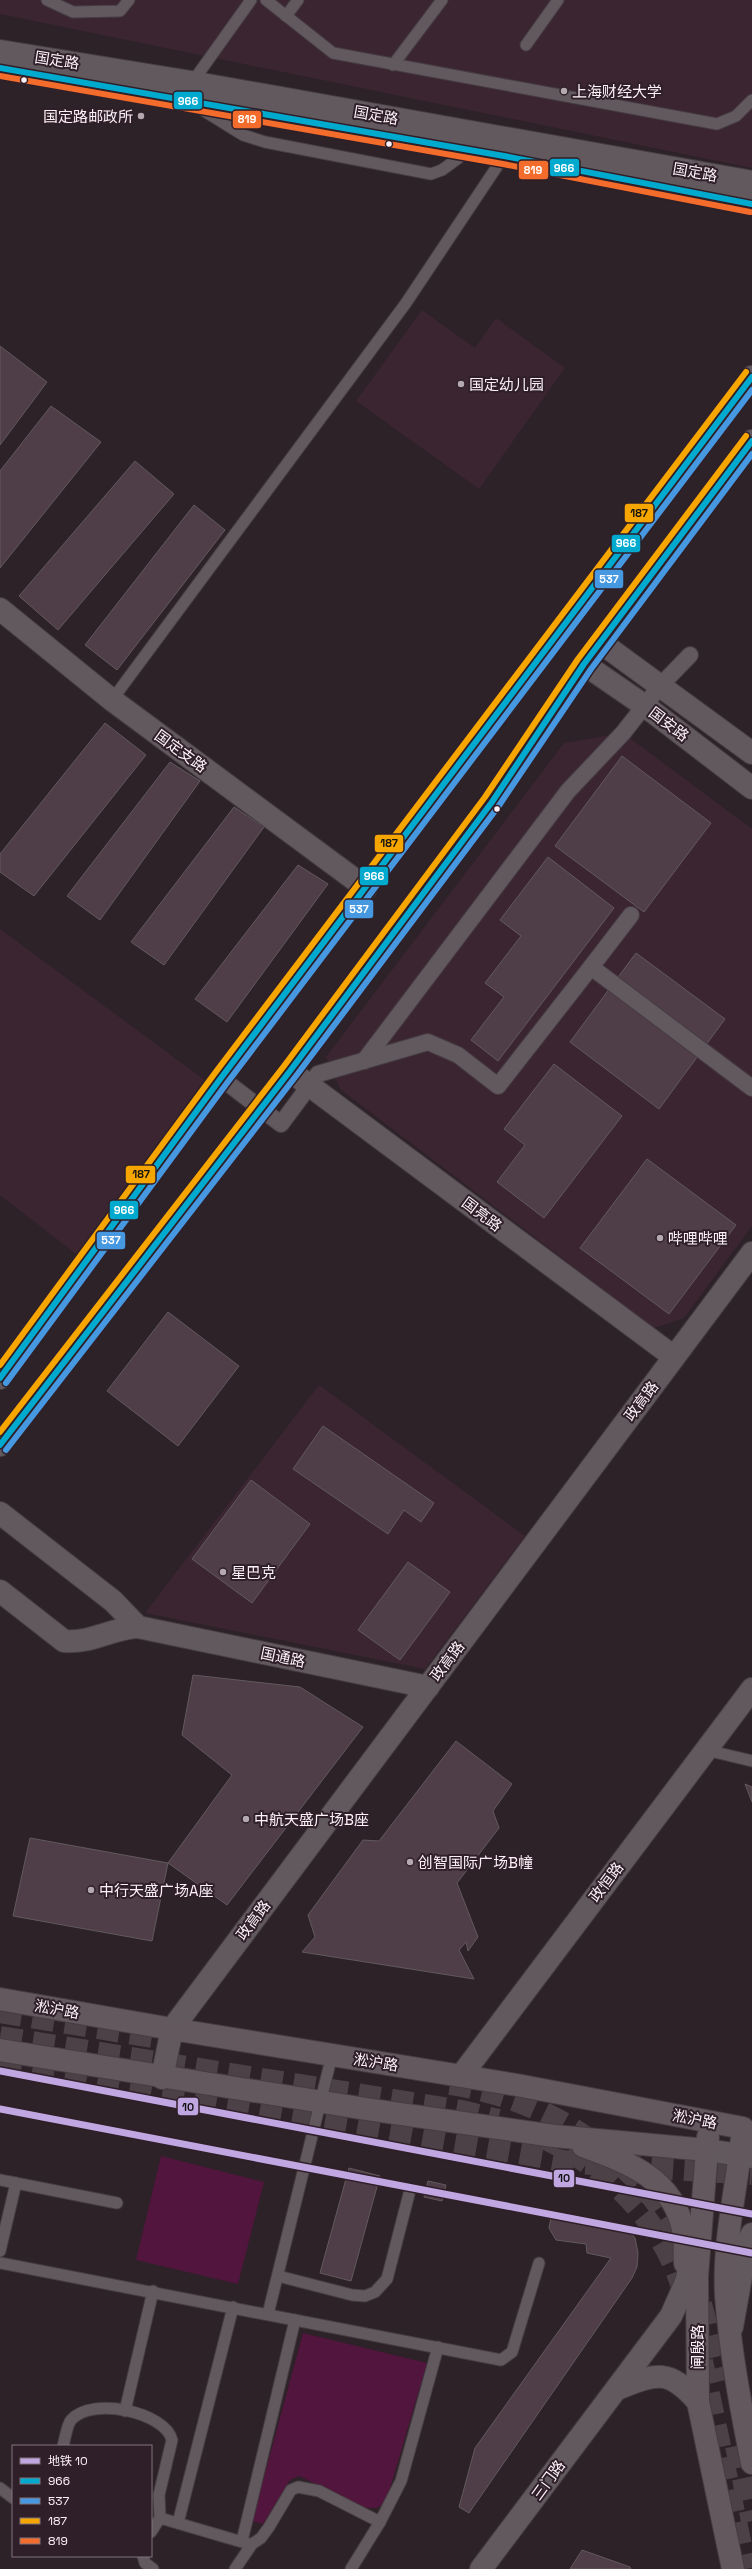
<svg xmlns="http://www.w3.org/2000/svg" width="752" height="2569" viewBox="0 0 752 2569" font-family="'Space Grotesk','Noto Sans SC',sans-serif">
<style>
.built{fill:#3b2531}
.green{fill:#52153d}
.building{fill:#4f3d48;stroke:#625a5d}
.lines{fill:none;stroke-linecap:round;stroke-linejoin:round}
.secondary-tunnel{stroke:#4b4146;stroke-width:22;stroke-dasharray:22 11;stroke-linecap:butt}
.primary-tunnel{stroke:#4b4146;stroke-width:22;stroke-dasharray:22 11;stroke-linecap:butt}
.service-casing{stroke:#463d42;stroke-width:13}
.pedestrian-casing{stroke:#463d42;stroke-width:18}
.minor-casing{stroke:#463d42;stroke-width:24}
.tertiary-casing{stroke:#463d42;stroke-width:24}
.secondary-casing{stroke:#463d42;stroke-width:24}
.primary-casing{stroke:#463d42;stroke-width:24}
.service{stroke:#62595e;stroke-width:11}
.pedestrian{stroke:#62595e;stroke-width:16}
.minor{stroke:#62595e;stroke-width:22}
.tertiary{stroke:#62595e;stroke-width:22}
.secondary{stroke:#62595e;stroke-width:22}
.primary{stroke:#63585e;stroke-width:22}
.bus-1-casing{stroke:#2f1f28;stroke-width:9}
.bus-2-casing{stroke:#2f1f28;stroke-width:9}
.bus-3-casing{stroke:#2f1f28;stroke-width:9}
.bus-4-casing{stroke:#2f1f28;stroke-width:9}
.bus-1{stroke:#00a9ce;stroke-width:6}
.bus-2{stroke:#4699e1;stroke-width:6}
.bus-3{stroke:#f7a600;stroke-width:6}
.bus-4{stroke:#f36c2b;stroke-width:6}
.metro-1-casing{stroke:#2f1f28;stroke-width:10}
.metro-1{stroke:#c1a7e2;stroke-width:7}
.bus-dot{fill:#fdf1f7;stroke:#2f1f28;stroke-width:1.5}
.poi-dot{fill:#b4a9ae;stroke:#2f1f28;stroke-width:1.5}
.labels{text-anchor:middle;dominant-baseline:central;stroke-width:4;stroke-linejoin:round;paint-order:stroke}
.street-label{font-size:15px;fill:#fdf1f7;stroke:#2f1f28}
.poi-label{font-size:15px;fill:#fdf1f7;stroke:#2f1f28;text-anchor:start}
.line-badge{stroke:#2f1f28;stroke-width:1.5}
.badge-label{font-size:11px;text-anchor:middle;font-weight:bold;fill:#fff}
.pale-badge-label{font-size:11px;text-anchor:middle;font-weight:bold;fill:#111}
</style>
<rect width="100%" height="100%" fill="#2c2227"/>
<g class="built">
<path d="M 0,0 L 752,0 L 752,168 L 0,14 Z"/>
<path d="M 422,310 L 475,348 L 496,318 L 565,368 L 479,489 L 356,401 Z"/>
<path d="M 623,733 L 752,829 L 752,1226 L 684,1318 L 654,1328 L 340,1089 L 326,1057 L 564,743 Z"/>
<path d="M 0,929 L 210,1084 L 80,1257 L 0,1195 Z"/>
<path d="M 319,1385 L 525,1536 L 425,1669 L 145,1613 Z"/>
</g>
<g class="green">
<path d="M 161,2156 L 264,2182 L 238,2284 L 136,2260 Z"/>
<path d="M 303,2333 L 427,2363 L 389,2492 L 384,2503 L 377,2508 L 367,2508 L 299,2476 L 290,2480 L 263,2524 L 252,2521 Z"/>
</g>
<g class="building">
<path d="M 0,346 L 47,382 L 0,445 Z"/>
<path d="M 51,406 L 101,442 L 0,568 L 0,471 Z"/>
<path d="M 135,461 L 174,494 L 58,630 L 19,596 Z"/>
<path d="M 194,505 L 225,530 L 117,670 L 85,645 Z"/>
<path d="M 105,723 L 146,755 L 34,896 L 0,872 L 0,854 Z"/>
<path d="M 622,756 L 711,823 L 644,912 L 555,846 Z"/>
<path d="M 170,762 L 200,781 L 100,920 L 67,896 Z"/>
<path d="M 234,807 L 264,827 L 164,965 L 131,942 Z"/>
<path d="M 548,857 L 614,908 L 498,1061 L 471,1040 L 504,997 L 485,983 L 521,936 L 500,920 Z"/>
<path d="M 298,865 L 328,884 L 227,1022 L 195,999 Z"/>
<path d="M 636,953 L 725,1019 L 659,1109 L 570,1042 Z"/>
<path d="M 554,1064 L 622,1116 L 544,1218 L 497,1182 L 525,1145 L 504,1129 Z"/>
<path d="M 647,1159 L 736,1225 L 669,1314 L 580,1248 Z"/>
<path d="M 168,1312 L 239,1366 L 178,1446 L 107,1391 Z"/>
<path d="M 323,1426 L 434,1503 L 421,1522 L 404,1510 L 388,1534 L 293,1469 Z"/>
<path d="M 251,1480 L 310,1524 L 252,1603 L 192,1559 Z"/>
<path d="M 408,1562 L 450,1592 L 400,1660 L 358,1630 Z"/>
<path d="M 193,1675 L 300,1687 L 363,1727 L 227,1905 L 168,1863 L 232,1775 L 182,1735 Z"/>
<path d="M 456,1741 L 512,1784 L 493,1811 L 499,1828 L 457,1883 L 478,1937 L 468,1951 L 466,1942 L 459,1950 L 474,1979 L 302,1952 L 315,1937 L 308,1915 L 363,1840 L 379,1841 Z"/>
<path d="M 745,1784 L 752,1787 L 752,1802 Z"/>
<path d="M 30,1838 L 168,1863 L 152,1941 L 13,1916 Z"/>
<path d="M 349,2168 L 380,2176 L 351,2281 L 320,2273 Z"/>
<path d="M 428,2181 L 446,2185 L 442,2201 L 424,2197 Z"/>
<path d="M 552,2212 L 619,2224 L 627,2228 L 635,2238 L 638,2253 L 637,2267 L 632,2278 L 469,2513 L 459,2507 L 475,2448 L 611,2258 L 587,2253 L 586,2244 L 556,2240 L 549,2228 Z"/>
<path d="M 582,2550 L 630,2567 L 631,2569 L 570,2569 Z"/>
</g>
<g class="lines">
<path class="secondary-tunnel" d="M 0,2063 L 575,2163 L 752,2174"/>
<g class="primary-tunnel">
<path d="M 0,2012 L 177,2041"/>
<path d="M 0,2037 L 462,2111 L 498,2120"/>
<path d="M 450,2084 C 502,2092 551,2111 594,2143"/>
<path d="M 539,2136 C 610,2168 667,2224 686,2301"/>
<path d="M 623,2167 C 648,2190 668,2213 680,2245"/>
<path d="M 701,2304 L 721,2381"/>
<path d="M 702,2361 L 746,2569"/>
<path d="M 736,2446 L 752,2521"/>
</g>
<defs>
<g id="service">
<path d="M 47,0 L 73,12 L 120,11 L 129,0"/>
<path d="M 266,0 L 333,53 L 717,124 L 736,116 L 752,100"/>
<path d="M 286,16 L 298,0"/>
<path d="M 526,45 L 558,0"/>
<path d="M 393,65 L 442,0"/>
<path d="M 191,84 L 251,0"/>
<path d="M 201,109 L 243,135 L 265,142 L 431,174 L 442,170 L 468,151"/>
<path d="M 112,700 L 406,303 L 504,156"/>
<path d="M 706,1750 L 752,1761"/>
<path d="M 0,2180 L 117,2203"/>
<path d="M 0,2251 L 16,2183"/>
<path d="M 0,2263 L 501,2360 L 512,2352 L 539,2263"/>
<path d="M 278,2276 L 352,2295 L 365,2296 L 375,2292 L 387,2279 L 409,2194"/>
<path d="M 268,2314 L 332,2055"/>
<path d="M 125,2411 L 153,2291"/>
<path d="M 63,2446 C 65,2439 67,2425 71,2420 C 92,2396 165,2412 172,2440 L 159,2495 L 160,2518 L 151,2532"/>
<path d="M 0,2488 L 13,2498"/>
<path d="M 160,2518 L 249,2544"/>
<path d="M 178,2523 L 233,2307"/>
<path d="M 242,2541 L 295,2320"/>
<path d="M 143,2556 L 145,2563 L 153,2569"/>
<path d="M 235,2569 L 252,2544 L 261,2538 L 269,2527 L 291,2490 L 298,2487 L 319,2491 L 380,2522"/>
<path d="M 351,2569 L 380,2522 L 401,2481 L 438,2347"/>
</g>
<g id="pedestrian">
<path d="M 591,967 L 631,915"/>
<path d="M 364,1061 L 568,791 L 623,733 L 660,686 L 690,655"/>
<path d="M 221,1078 L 281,1124 L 318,1074 L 428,1042 L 458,1055 L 498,1086 L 591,967 L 752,1088"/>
</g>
<g id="minor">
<path d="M 0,609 L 112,700 L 366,888"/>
<path d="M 290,1071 L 674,1357"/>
<path d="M 0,1513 L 113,1601 L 138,1627"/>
<path d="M 0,1591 L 64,1641 C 90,1644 112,1628 138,1627 L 428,1687"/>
<path d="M 461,2076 L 752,1689"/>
<path d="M 162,2078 L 172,2029 L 752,1253"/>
</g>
<g id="tertiary">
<path d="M 0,51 L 191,82 L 752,182"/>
<path d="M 0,68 L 504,156 L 752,204"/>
<path d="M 600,642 L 752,753"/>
<path d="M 584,664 L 645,706 L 752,788"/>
<path d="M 617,2389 C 655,2374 668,2367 698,2402"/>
<path d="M 481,2569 L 671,2316 L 686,2282 L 693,2253"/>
</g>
<g id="secondary">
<path d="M 0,1378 L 221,1078 L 752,377"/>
<path d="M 0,1445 L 290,1071 L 492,802 L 584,664 L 752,441"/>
<path d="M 707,2150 L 752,2157"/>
<path d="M 732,2327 L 747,2243 L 752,2234"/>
</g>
<g id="primary">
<path d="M 0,1999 L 172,2029 L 517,2085 L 743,2128 C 738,2183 723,2239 726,2295 C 730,2351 741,2408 752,2463"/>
<path d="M 0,2050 L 366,2109 L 554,2136 L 707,2150"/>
<path d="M 708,2137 L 697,2276 L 698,2402 L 733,2569"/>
<path d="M 583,2146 C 628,2163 672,2177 683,2229 C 686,2240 684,2252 685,2263"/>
</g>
</defs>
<use href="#service" class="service-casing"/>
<use href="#pedestrian" class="pedestrian-casing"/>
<use href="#minor" class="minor-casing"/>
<use href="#tertiary" class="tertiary-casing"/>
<use href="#secondary" class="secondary-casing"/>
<use href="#primary" class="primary-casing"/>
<use href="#service" class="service"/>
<use href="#pedestrian" class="pedestrian"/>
<use href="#minor" class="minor"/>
<use href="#tertiary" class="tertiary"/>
<use href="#secondary" class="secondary"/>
<use href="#primary" class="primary"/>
<defs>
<g id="bus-1">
<path d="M 0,68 L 504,156 L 752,204"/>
<path d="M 0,1378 L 221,1078 L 752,377"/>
<path d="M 0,1445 L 290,1071 L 492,802 L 584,664 L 752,441"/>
</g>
<g id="bus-2">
<path d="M 6,1383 L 227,1083 L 752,390"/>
<path d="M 6,1450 L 296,1076 L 498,807 L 591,669 L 752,454"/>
</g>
<g id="bus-3">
<path d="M 0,1365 L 215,1073 L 746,372"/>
<path d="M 0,1432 L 284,1066 L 485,797 L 578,659 L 746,436"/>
</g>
<path id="bus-4" d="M 0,76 L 503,164 L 750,212"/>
</defs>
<use href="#bus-1" class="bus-1-casing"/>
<use href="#bus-2" class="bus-2-casing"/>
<use href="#bus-3" class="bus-3-casing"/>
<use href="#bus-4" class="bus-4-casing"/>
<use href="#bus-1" class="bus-1"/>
<use href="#bus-2" class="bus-2"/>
<use href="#bus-3" class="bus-3"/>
<use href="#bus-4" class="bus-4"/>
<defs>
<g id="metro-1">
<path d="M 0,2071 L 752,2214"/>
<path d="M 0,2109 L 752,2253"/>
</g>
</defs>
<use href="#metro-1" class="metro-1-casing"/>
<use href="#metro-1" class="metro-1"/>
</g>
<g class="bus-dot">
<circle cx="24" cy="80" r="3.5"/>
<circle cx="389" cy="144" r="3.5"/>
<circle cx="497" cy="809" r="3.5"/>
</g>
<g class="poi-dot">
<circle cx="564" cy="91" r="4"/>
<circle cx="141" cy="116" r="4"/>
<circle cx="461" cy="384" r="4"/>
<circle cx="660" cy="1238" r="4"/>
<circle cx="223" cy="1572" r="4"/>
<circle cx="246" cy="1819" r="4"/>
<circle cx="410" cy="1862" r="4"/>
<circle cx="91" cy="1890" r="4"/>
</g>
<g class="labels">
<g class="street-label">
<text transform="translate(57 60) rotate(9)">国定路</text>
<text transform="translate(376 115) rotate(10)">国定路</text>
<text transform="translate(695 172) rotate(10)">国定路</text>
<text transform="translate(669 724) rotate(37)">国安路</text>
<text transform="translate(181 751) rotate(36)">国定支路</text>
<text transform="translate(482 1214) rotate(37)">国亮路</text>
<text transform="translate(641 1401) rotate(-53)">政高路</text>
<text transform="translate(283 1657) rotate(12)">国通路</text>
<text transform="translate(447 1661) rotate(-53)">政高路</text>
<text transform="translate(606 1882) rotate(-53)">政恒路</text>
<text transform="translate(253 1920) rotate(-53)">政高路</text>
<text transform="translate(57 2009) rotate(10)">淞沪路</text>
<text transform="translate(376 2062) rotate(9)">淞沪路</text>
<text transform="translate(695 2119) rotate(11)">淞沪路</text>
<text transform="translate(697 2347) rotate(-90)">闸殷路</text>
<text transform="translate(548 2480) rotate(-54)">三门路</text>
</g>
<g class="poi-label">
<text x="572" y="91">上海财经大学</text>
<text x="133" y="116" text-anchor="end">国定路邮政所</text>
<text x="469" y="384">国定幼儿园</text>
<text x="668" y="1238">哔哩哔哩</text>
<text x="231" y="1572">星巴克</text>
<text x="254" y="1819">中航天盛广场B座</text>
<text x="418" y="1862">创智国际广场B幢</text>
<text x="99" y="1890">中行天盛广场A座</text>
</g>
</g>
<g class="line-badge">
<rect x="173" y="91" width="30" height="19" rx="4" fill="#00a9ce"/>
<rect x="232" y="110" width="30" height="19" rx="4" fill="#f36c2b"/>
<rect x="549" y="158" width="31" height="19" rx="4" fill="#00a9ce"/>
<rect x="518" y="160" width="31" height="20" rx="4" fill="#f36c2b"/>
<rect x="624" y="503" width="30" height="20" rx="4" fill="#f7a600"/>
<rect x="611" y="534" width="30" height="19" rx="4" fill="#00a9ce"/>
<rect x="594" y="569" width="30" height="20" rx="4" fill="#4699e1"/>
<rect x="374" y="834" width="30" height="19" rx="4" fill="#f7a600"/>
<rect x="359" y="866" width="30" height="20" rx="4" fill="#00a9ce"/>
<rect x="344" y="899" width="30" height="20" rx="4" fill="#4699e1"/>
<rect x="125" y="1165" width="31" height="19" rx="4" fill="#f7a600"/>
<rect x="109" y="1200" width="30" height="20" rx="4" fill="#00a9ce"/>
<rect x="96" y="1231" width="30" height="19" rx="4" fill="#4699e1"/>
<rect x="177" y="2097" width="22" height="19" rx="4" fill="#c1a7e2"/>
<rect x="553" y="2169" width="22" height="19" rx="4" fill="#c1a7e2"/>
</g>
<g class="badge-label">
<text x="188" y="105">966</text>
<text x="247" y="123">819</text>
<text x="564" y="172">966</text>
<text x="533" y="174">819</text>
<text x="626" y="547">966</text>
<text x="609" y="583">537</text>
<text x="374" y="880">966</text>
<text x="359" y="913">537</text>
<text x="124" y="1214">966</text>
<text x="111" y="1244">537</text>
</g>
<g class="pale-badge-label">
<text x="639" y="517">187</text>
<text x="389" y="847">187</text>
<text x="141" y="1178">187</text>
<text x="188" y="2111">10</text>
<text x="564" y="2182">10</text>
</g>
<rect x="12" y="2445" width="140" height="112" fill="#2f1f28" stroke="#81737b"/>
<rect x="20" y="2458" width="20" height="6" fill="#c1a7e2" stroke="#81737b"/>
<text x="48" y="2465" font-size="12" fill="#fdf1f7">地铁 10</text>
<rect x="20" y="2478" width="20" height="6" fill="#00a9ce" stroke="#81737b"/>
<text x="48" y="2485" font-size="12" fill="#fdf1f7">966</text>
<rect x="20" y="2498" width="20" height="6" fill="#4699e1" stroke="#81737b"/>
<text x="48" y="2505" font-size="12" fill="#fdf1f7">537</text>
<rect x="20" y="2518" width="20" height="6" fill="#f7a600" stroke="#81737b"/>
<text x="48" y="2525" font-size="12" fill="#fdf1f7">187</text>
<rect x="20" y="2538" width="20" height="6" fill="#f36c2b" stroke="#81737b"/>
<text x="48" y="2545" font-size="12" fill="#fdf1f7">819</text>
</svg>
